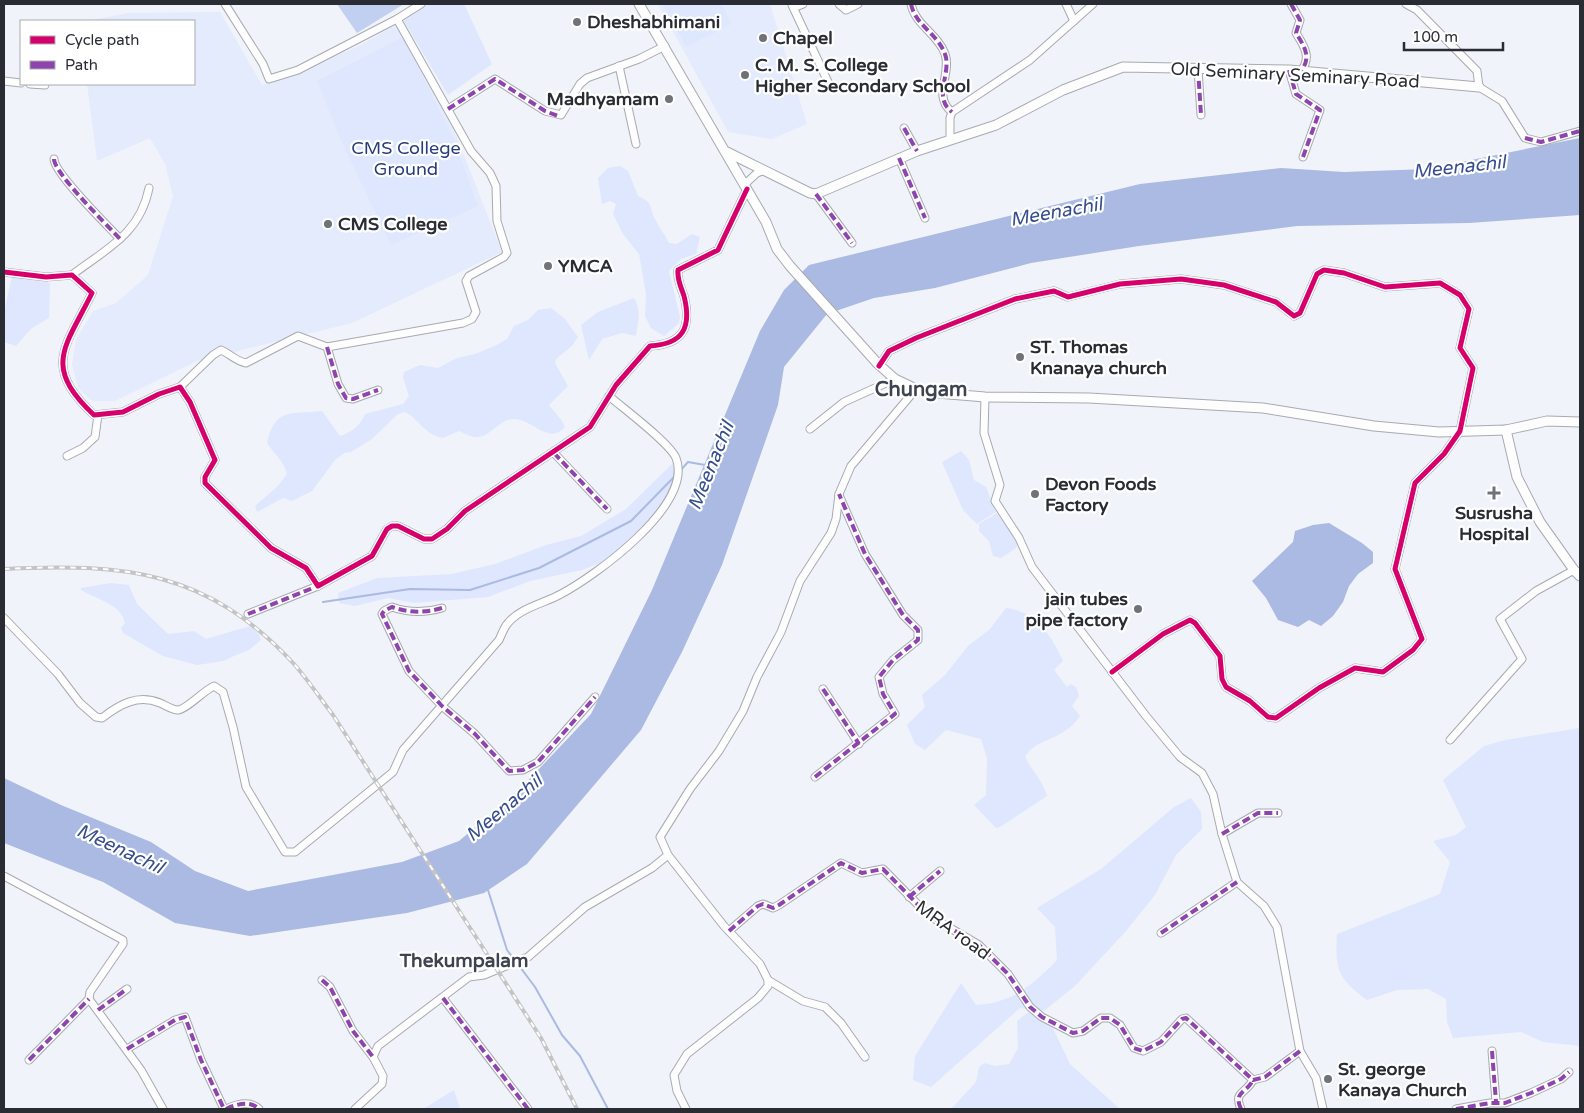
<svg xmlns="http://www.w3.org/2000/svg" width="1584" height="1113" viewBox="0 0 1584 1113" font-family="'Varela Round',sans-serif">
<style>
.built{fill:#e4ebfc}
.green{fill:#dee7fd}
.forest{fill:#c1cff0}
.water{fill:#abbae2}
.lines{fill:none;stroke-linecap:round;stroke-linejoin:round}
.stream{stroke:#abbae2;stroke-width:2}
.minor-casing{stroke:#a7aab0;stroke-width:9}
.major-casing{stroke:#a7aab0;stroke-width:11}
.minor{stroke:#fdfdfe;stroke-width:7}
.major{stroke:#fdfdfe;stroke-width:9}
.rail-casing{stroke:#c4c4c6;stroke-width:4}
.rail{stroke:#fff;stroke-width:2;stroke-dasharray:5.5;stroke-linecap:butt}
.quiet{stroke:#8e44ad;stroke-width:4;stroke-dasharray:8 4;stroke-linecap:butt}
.cycleway-casing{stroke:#fff;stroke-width:8}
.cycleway{stroke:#d6006c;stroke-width:5}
.poi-dot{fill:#6f7279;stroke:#fff;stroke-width:2}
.labels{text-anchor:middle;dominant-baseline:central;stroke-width:4.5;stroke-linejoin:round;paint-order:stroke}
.poi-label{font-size:18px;font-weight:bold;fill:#292c33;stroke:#fff;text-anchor:start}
.street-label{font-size:18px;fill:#292c33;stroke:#fff}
.park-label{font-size:18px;fill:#273c7d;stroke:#fff}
.water-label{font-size:19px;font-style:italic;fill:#364d8f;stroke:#fff}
.neighbourhood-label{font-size:19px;font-weight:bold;fill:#3d4350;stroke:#fff}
.quarter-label{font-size:20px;font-weight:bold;fill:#3d4350;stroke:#fff}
</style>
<rect width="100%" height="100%" fill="#f0f3fa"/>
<g class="built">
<path d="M 658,4 L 770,4 L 807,124 L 772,139 L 728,132 Z"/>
<path d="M 220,12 L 262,85 L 357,47 L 398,24 L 449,117 L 502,252 L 352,323 L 197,361 L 115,401 L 92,401 L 78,388 L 72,364 L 76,340 L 93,311 L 116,303 L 148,275 L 173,196 L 165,164 L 150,138 L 97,161 L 87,84 L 194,84 L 194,21 L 86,21 L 128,13 Z"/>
</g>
<g class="green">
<path d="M 424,4 L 464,4 L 492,64 L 448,95 L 402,18 Z"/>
<path d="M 663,4 L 722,4 L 731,24 L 686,47 Z"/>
<path d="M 403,37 L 454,139 L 478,206 L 394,244 L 390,243 L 344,147 L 317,81 Z"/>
<path d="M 620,166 L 628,171 L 638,196 C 656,204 648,208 656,221 C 660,229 665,235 669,243 L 677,244 L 692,234 L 700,237 L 696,254 L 681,259 L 669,271 L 680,317 L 679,323 L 664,336 L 651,328 L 645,316 L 646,294 L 639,254 L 623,234 L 613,214 L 616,204 L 610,201 L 602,204 L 598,178 L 608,168 Z"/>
<path d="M 12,276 L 50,283 L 49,318 L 32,328 L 16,346 L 4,342 L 4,312 Z"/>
<path d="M 634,298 C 642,312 638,321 636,336 L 622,333 L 602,339 L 589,360 L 581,325 L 598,312 Z"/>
<path d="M 551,308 L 565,319 L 578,337 L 572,346 L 556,359 L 555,363 L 568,386 L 549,405 L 562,421 L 565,427 C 549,445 534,421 516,419 C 499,417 490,440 474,437 C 469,436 464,433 459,431 L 443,438 C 425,435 420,420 405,412 L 398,414 L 372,439 L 351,452 L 344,453 L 335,460 L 312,491 L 292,501 L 283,498 L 257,512 L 255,506 L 278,486 L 287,474 C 284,461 274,454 267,443 C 275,406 292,415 322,411 L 340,436 C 351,433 361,425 365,414 L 403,404 L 409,396 L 403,378 L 404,372 L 420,365 L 438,368 L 457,358 L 475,354 L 497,345 L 507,339 L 514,326 L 528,320 L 538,310 Z"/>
<path d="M 961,451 L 969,460 L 974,480 L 986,487 L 996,512 L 977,524 L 963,510 L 942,462 Z"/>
<path d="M 673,463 L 676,476 L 664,501 L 630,542 L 605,561 L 582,570 L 530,581 L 488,597 L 414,603 L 388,598 L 355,606 L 339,603 L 338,593 L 377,578 L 452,574 L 495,564 L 546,545 L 581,536 L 626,509 Z"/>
<path d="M 997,513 L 1018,543 L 1016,548 L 1001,558 L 993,556 L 989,541 L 979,531 L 979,524 Z"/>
<path d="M 111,583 L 129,585 L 137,604 L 168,634 L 194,631 L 206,639 L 250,626 L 259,634 L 261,640 L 249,650 L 236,655 L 223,661 L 197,665 L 163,656 L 123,633 L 121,628 L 125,623 C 121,604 96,599 81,590 L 81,588 Z"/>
<path d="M 1006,608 C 1035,611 1052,636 1063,661 L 1054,670 L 1067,687 L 1071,684 L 1076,687 L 1079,696 L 1072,706 L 1080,716 C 1064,741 1035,738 1025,757 C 1032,771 1043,781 1047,796 L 1000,827 L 996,828 L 974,805 L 986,795 L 987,759 L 981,739 L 946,730 L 925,750 L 915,744 L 907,725 L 925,707 L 922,695 L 945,675 L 968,646 L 990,629 Z"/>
<path d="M 1580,728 L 1580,1046 L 1543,1042 L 1521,1032 L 1453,1038 L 1447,1022 L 1446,999 L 1428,989 L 1397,990 L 1367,1000 C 1338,978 1335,971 1337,934 L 1440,894 L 1450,862 L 1433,841 L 1456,835 L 1466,827 L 1443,780 L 1484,746 L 1505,740 Z"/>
<path d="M 1191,798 L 1201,812 L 1202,829 L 1176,855 L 1155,895 L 1126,931 L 1075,986 L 1044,1011 L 1020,1008 L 931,1087 L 913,1080 L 915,1056 L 961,983 L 976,1005 C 1012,1003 1033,985 1057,960 L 1055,927 L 1037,908 L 1101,869 L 1174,807 Z"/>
<path d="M 1028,1012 L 1052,1026 L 1070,1064 L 1120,1109 L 951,1109 L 976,1082 L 979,1067 L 984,1063 L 995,1066 L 1009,1064 L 1018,1048 L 1017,1021 Z"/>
<path d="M 454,1090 L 460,1109 L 423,1109 Z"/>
</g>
<path class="forest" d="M 337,4 L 404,4 L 357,33 Z"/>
<g class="water">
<path d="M 1580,138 L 1580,215 L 1469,223 L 1297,226 L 1139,246 L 1031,263 L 935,288 L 874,298 L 827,314 L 784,367 L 778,405 L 722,565 L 682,652 L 641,730 L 527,864 L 484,893 L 407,913 L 250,936 L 175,923 L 103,882 L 4,843 L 4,778 L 61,805 L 151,842 L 195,871 L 248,891 L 402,862 L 459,841 L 520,789 L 591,714 L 652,590 L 760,331 L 784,290 L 809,265 L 1140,184 L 1281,168 L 1344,172 L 1427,169 Z"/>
<path d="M 1329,523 L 1362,543 L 1373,552 L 1373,563 L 1358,574 L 1349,586 L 1343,602 L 1333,616 L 1321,626 L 1309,620 L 1298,627 L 1278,620 L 1266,598 L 1252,581 L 1293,542 L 1295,531 L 1313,525 Z"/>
</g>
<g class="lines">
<g class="stream">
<path d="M 679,472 L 688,462 L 705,465"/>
<path d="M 323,602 L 410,589 L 470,590 L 539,568 L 631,521 L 674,477"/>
<path d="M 488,890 L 507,950 L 514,959"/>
<path d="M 517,963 L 535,987 L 562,1035 L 580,1056 L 608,1109"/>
</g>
<defs>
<g id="minor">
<path d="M 792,4 L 798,6 L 803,4"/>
<path d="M 839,4 L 846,10 L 858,4"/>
<path d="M 911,4 C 915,25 938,34 945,54 C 952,73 932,97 952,112"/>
<path d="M 1066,4 L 1074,21"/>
<path d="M 1291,4 L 1300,20 L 1296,33 C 1304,46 1312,57 1301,71"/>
<path d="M 1406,4 L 1417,10 L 1477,71 L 1479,87 L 1502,101 L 1525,138 L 1541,142 L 1580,131"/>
<path d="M 792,5 L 829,84"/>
<path d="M 397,19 L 421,4"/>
<path d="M 619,66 L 636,144"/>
<path d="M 1198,69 L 1201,115"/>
<path d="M 1289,70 L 1296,94 L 1320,110 L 1303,157"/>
<path d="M 4,81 L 21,83"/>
<path d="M 30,84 L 45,85"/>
<path d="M 448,109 L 495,79 L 545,111 L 561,115 L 580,84 L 587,78 L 639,59 L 665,46"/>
<path d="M 904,128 L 917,151"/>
<path d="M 950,138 L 950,118 L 952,112 L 1030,60 L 1093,4"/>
<path d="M 899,158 L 925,218"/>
<path d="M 54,159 C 54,173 107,225 120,239"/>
<path d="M 745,184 L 757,173 L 765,170"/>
<path d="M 816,194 L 852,243"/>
<path d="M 4,272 L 46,277 L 72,275 L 92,293 C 65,348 42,366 94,415 L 123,412 L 159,394 L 180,387 L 190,402 L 215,460 L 205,477 L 205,483 L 271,548 L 306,568 L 318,586 L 372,556 L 387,529 L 392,526 L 398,526 L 424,539 L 432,539 L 447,529 L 465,511 L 590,427 L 616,385 L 650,346 C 683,344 692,328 684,296 C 681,287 677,280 678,270 L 718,250 L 747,189"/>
<path d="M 72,275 C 106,249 140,234 149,188"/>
<path d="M 327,347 L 338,384 L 346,398 L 353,399 L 378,390"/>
<path d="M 879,366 L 889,351 L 916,338 L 1015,299 L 1054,291 L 1068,297 L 1120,284 L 1181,279 L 1224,285 L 1276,302 L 1294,316 L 1300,313 L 1317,274 L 1324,270 L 1344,273 L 1385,287 L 1440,283 L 1460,295 L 1469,309 L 1460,348 L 1473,368 L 1460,431 L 1444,454 L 1415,483 L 1395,569 L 1422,639 L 1413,650 L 1383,672 L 1355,668 L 1319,688 L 1276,718 L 1268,717 L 1250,701 L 1226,687 L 1222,679 L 1220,656 L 1195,623 L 1190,620 L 1163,634 L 1112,672"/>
<path d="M 180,387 L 213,355 L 221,350 C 230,354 236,361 246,363 L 298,336 L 327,347 L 463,323 L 472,319 L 476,312 L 466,281 L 469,276 L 504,257 L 507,253 L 497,221 L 496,186 L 490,173 L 471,151 L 397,19 L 298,70 L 269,79 L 263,64 L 225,4"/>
<path d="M 985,397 L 984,433 L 1000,485 L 995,501 L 1019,538 L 1032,567 L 1146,716 L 1180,757 L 1202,773 L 1213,794 L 1222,834 L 1237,882 L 1264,906 L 1277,927 L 1300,1051 L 1316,1078 L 1323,1109"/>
<path d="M 810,429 L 844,402 L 895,379"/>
<path d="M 554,453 L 607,509"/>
<path d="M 67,456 L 83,448 L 95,437 L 98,415"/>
<path d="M 442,608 C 425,613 409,613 392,607 L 384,611 L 382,614 L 409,671 L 442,706 L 475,734 L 509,771 L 523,770 L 538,762 L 595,697"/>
<path d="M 248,614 L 318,586"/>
<path d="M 4,618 L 58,674 L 80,703 L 96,717 L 102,718 C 120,704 138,694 160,703 C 165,705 172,710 178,710 C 187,709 203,691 214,686 L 223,692 L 233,727 L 246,787 L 285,852 L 295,852 L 393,772 L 403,750 L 499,640 C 502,634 504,627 508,623 C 520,608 545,603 561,594 C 595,576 694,505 676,458 C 670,443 624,409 609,396"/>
<path d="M 823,689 L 859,744"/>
<path d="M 1450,740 L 1522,659 L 1500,619 L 1536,591 L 1574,570"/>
<path d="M 815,777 L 895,714 L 883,694 L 879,677 L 893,660 L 918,640 L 918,630 L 903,615 L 865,554 L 839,495"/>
<path d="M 1222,834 L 1258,813 L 1278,813"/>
<path d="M 668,855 L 724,926 L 760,964 L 768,980 L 768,986 L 758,998 L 687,1054 L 674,1075 L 677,1091 L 686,1109"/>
<path d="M 4,876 L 123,940 L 123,944 L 90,992 L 89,999 L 141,1070 L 163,1109"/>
<path d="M 909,897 L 940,871"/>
<path d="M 729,931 L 758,906 L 763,904 L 773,908 L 779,905 L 841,863 L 862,873 L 883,869 L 928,915 L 979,945 L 1008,974 L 1030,1007 L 1042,1017 L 1073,1033 L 1083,1031 L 1101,1018 L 1110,1018 L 1120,1025 L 1134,1048 L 1143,1051 L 1161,1042 L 1182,1019 L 1186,1018 L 1253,1080 L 1265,1077 L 1300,1051"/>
<path d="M 1161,933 L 1237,882"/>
<path d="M 322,980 L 330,987 L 353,1031 L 373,1057"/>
<path d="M 768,980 L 803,1001 L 825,1007 L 841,1023 L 865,1057"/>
<path d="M 443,998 L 528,1109"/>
<path d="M 98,1010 L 127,989"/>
<path d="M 127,1049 L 175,1020 L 185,1017 L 201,1060 L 224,1109"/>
<path d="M 1492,1051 L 1496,1102"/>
<path d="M 29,1060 L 89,999"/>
<path d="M 226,1109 C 237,1104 250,1100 259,1109"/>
<path d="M 355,1109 L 382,1084 L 383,1076 L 373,1057 L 378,1046 L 469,977 L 484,975 L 528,957 L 585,907 L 652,868 L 668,855 L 660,837 L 690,789 L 719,751 L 743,711 L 757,677 L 781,632 L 800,581 L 831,533 L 836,519 L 839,494 L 851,466 L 916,389"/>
<path d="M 1241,1109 C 1233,1091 1246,1094 1253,1080"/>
<path d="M 1456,1109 L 1490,1103 L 1505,1103 L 1531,1093 L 1561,1079 L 1569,1072"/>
</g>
<g id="major">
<path d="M 639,4 L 766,222 L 777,249 L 790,266 L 878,364 L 895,379 L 916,389 L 937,393 L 985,397 L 1089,398 L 1263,408 L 1374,426 L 1439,432 L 1506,430 L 1547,421 L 1580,422"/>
<path d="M 727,152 L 810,193 L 816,194 L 917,151 L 996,125 L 1063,90 L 1123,67 L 1289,70 L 1479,87"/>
<path d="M 1506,430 L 1517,477 L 1540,522 L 1574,570 L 1580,576"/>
</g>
</defs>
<use href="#minor" class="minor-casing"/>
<use href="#major" class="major-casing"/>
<use href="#minor" class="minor"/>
<use href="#major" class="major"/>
<defs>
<path id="rail" d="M 4,569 C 124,563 207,570 294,664 C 308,680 320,698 333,715 L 541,1038 L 577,1109"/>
</defs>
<use href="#rail" class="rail-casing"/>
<use href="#rail" class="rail"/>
<g class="quiet">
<path d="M 911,4 C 915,25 938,34 945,54 C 952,73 932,97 952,112"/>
<path d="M 1291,4 L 1300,20 L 1296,33 C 1304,46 1312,57 1301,71"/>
<path d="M 1198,69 L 1201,115"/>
<path d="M 1289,70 L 1296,94 L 1320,110 L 1303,157"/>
<path d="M 448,109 L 495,79 L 545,111 L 558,116"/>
<path d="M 904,128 L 917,151"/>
<path d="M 1525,138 L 1541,142 L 1580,131"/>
<path d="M 899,158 L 925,218"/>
<path d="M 54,159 C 54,173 107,225 120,239"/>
<path d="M 816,194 L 852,243"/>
<path d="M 327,347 L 338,384 L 346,398 L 353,399 L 378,390"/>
<path d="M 554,453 L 607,509"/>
<path d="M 442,608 C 425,613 409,613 392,607 L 384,611 L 382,614 L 409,671 L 442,706 L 475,734 L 509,771 L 523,770 L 538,762 L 595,697"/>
<path d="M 248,614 L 318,586"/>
<path d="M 823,689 L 859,744"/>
<path d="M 815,777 L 895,714 L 883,694 L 879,677 L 893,660 L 918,640 L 918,630 L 903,615 L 865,554 L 839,494"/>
<path d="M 1222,834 L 1258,813 L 1278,813"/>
<path d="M 909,897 L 940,871"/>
<path d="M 729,931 L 758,906 L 763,904 L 773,908 L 779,905 L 841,863 L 862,873 L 883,869 L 928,915 L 979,945 L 1008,974 L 1030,1007 L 1042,1017 L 1073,1033 L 1083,1031 L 1101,1018 L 1110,1018 L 1120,1025 L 1134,1048 L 1143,1051 L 1161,1042 L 1182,1019 L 1186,1018 L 1253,1080 L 1265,1077 L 1300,1051"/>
<path d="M 1161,933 L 1237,882"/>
<path d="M 322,980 L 330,987 L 353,1031 L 373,1057"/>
<path d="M 443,998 L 528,1109"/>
<path d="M 98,1010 L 127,989"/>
<path d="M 127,1049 L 175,1020 L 185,1017 L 201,1060 L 224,1109"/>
<path d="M 1492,1051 L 1496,1102"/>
<path d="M 29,1060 L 89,999"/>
<path d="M 226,1109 C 237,1104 250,1100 259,1109"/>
<path d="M 1241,1109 C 1233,1091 1246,1094 1253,1080"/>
<path d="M 1456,1109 L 1490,1103 L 1505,1103 L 1531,1093 L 1561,1079 L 1569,1072"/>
</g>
<defs>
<g id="cycleway">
<path d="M 4,272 L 46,277 L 72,275 L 92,293 C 65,348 42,366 94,415 L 123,412 L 159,394 L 180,387 L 190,402 L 215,460 L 205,477 L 205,483 L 271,548 L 306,568 L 318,586 L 372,556 L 387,529 L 392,526 L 398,526 L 424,539 L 432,539 L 447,529 L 465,511 L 590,427 L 616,385 L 650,346 C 683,344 692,328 684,296 C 681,287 677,280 678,270 L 718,250 L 747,189"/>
<path d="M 879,366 L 889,351 L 916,338 L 1015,299 L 1054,291 L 1068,297 L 1120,284 L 1181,279 L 1224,285 L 1276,302 L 1294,316 L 1300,313 L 1317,274 L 1324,270 L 1344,273 L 1385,287 L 1440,283 L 1460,295 L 1469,309 L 1460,348 L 1473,368 L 1460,431 L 1444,454 L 1415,483 L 1395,569 L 1422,639 L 1413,650 L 1383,672 L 1355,668 L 1319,688 L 1276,718 L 1268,717 L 1250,701 L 1226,687 L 1222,679 L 1220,656 L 1195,623 L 1190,620 L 1163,634 L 1112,672"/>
</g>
</defs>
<use href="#cycleway" class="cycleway-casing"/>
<use href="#cycleway" class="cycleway"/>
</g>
<g class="poi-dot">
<circle cx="577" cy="22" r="5"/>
<circle cx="763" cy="38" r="5"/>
<circle cx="745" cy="75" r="5"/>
<circle cx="669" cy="99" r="5"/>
<circle cx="328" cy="224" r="5"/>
<circle cx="548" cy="266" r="5"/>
<circle cx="1020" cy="357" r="5"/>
<path d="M1491.5 485.5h5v5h5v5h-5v5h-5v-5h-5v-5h5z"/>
<circle cx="1035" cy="494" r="5"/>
<circle cx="1138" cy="609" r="5"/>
<circle cx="1328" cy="1079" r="5"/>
</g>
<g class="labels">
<g class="poi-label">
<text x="587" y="22">Dheshabhimani</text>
<text x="773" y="38">Chapel</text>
<text x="755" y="65">C. M. S. College<tspan x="755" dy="21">Higher Secondary School</tspan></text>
<text x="659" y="99" text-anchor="end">Madhyamam</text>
<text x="338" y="224">CMS College</text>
<text x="558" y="266">YMCA</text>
<text x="1030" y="347">ST. Thomas<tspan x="1030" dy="21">Knanaya church</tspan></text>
<text x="1045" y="484">Devon Foods<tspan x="1045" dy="21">Factory</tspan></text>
<text x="1494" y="513" text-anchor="middle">Susrusha<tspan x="1494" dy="21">Hospital</tspan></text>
<text x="1128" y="599" text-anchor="end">jain tubes<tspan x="1128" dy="21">pipe factory</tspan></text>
<text x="1338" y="1069">St. george<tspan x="1338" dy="21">Kanaya Church</tspan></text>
</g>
<g class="street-label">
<text transform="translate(1295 75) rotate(3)">Old Seminary Seminary Road</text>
<text transform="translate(953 930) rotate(36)">MRA road</text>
</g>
<g class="park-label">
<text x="406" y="148">CMS College<tspan x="406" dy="21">Ground</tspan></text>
</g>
<g class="water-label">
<text transform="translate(1459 167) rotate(-6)">Meenachil</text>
<text transform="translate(1056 212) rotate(-10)">Meenachil</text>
<text transform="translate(711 466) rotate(-68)">Meenachil</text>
<text transform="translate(504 808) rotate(-40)">Meenachil</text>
<text transform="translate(120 849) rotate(25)">Meenachil</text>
</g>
<g class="neighbourhood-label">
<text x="464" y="961">Thekumpalam</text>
</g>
<g class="quarter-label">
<text x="921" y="390">Chungam</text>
</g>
</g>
<rect width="1584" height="1113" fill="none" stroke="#292c33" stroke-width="10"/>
<rect x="20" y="20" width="175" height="65" fill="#ffffff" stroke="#a9abad"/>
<rect x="30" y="36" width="25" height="8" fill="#d6006c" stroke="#a9abad"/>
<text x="65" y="45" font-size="15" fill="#292c33">Cycle path</text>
<rect x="30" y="61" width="25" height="8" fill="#8e44ad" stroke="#a9abad"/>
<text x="65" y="70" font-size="15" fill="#292c33">Path</text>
<path d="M1404 42v8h99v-8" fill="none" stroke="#292c33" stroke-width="2.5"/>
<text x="1412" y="42" font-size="15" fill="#292c33" stroke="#ffffff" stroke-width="4" paint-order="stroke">100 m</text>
</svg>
